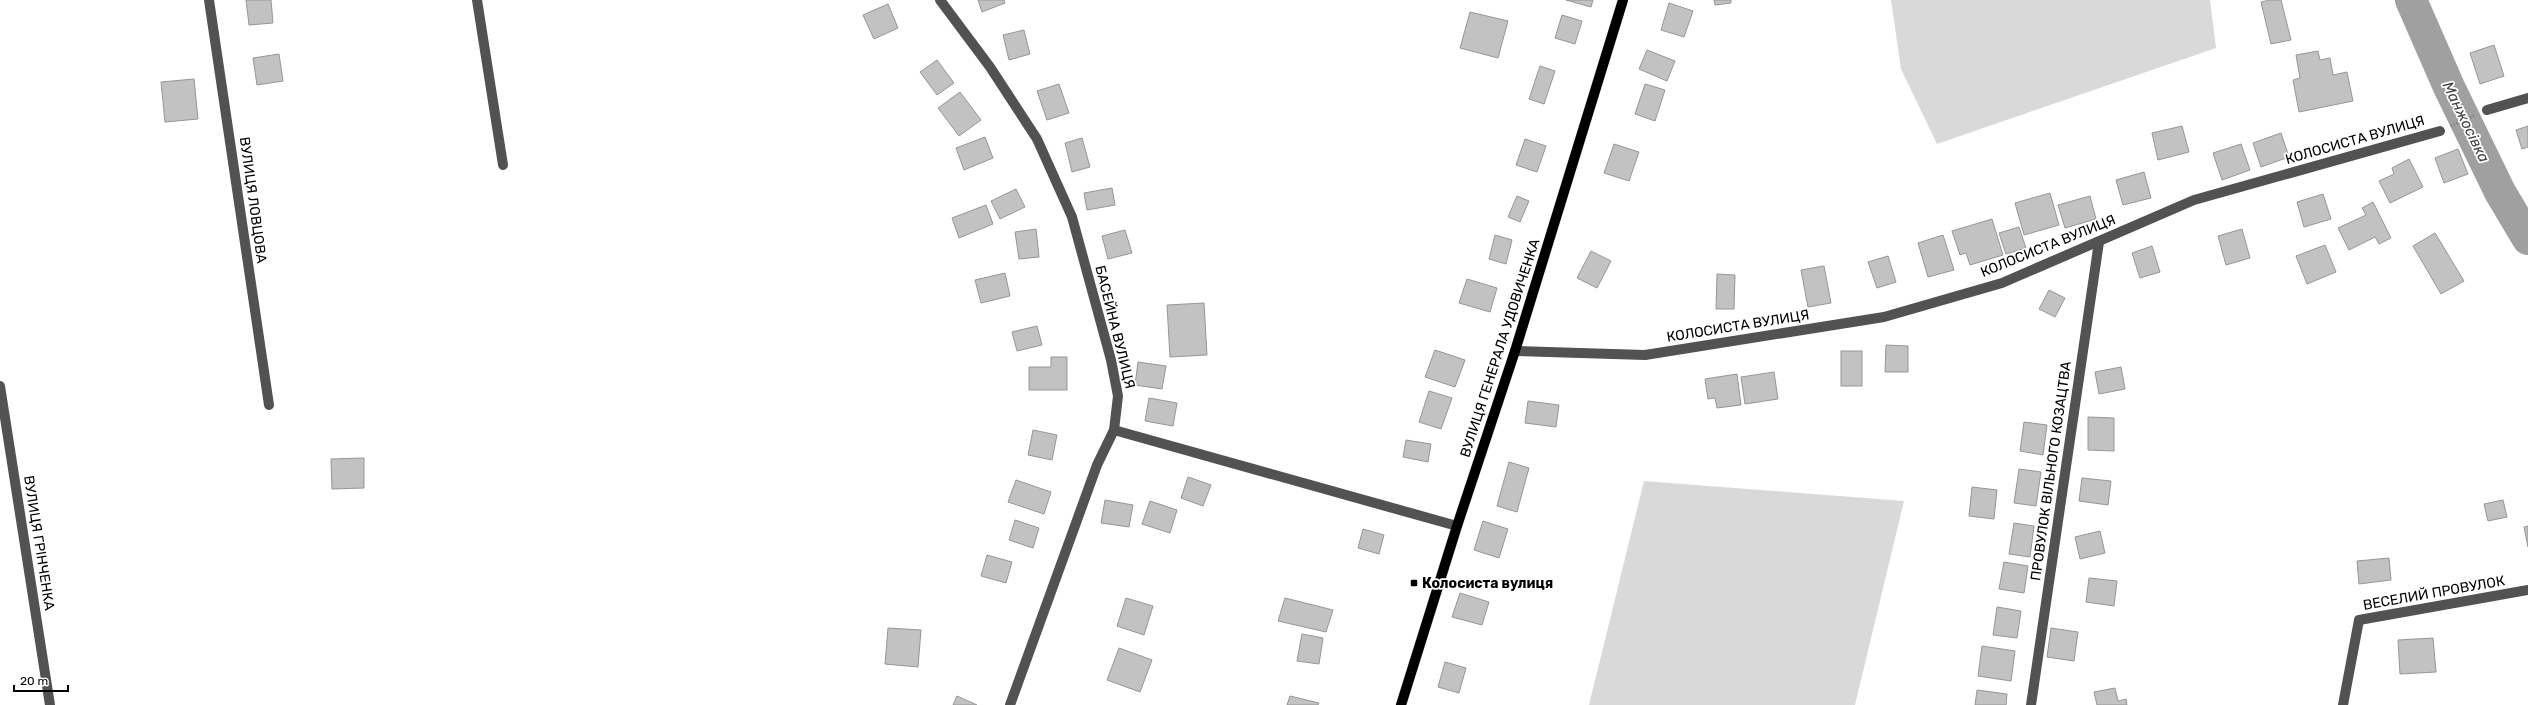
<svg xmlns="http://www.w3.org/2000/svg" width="2528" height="705" viewBox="0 0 2528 705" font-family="Rubik,sans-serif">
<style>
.green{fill:#d9d9d9}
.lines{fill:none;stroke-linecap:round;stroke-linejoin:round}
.river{stroke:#a0a0a0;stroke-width:32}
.building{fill:#c2c2c2;stroke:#969696}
.major-casing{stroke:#dbdbdb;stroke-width:11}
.path{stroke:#747474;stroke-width:2.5;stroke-dasharray:1 2;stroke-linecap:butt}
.minor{stroke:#525252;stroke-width:10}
.major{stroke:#000;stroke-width:10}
.poi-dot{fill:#000;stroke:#fff;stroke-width:1.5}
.labels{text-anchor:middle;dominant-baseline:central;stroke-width:3.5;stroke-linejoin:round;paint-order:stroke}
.street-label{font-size:14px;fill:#000;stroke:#fff}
.poi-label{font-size:14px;font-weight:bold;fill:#000;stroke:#fff;text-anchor:start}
.water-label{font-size:15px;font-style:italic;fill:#414141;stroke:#fff}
</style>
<rect width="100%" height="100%" fill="#fff"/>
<g class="green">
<path d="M 1891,0 L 2210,0 L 2216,48 L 1937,144 L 1901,69 Z"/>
<path d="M 1644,481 L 1904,501 L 1855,705 L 1589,705 Z"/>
</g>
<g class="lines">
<path class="river" d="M 2411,0 L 2449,87 L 2500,192 L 2528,239"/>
</g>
<g class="building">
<path d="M 246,0 L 271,0 L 273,23 L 249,25 Z"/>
<path d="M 978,0 L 1004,0 L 1005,3 L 982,12 Z"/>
<path d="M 1566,0 L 1593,0 L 1591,7 Z"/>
<path d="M 1714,0 L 1731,0 L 1731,3 L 1715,5 Z"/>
<path d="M 2270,0 L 2281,0 L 2291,40 L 2271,44 L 2261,2 Z"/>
<path d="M 1669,3 L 1693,11 L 1684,37 L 1661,30 Z"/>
<path d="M 888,4 L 898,28 L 874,39 L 863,15 Z"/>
<path d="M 1470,12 L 1508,21 L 1498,58 L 1460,48 Z"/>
<path d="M 1562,15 L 1582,21 L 1575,44 L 1555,38 Z"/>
<path d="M 1024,30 L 1030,54 L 1009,60 L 1003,35 Z"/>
<path d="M 2494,45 L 2504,76 L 2480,84 L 2470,53 Z"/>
<path d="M 1647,50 L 1675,61 L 1667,81 L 1639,69 Z"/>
<path d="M 2318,51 L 2320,60 L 2330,58 L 2333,75 L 2347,72 L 2353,101 L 2299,112 L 2293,80 L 2300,78 L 2296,55 Z"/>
<path d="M 279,54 L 283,81 L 257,85 L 253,58 Z"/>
<path d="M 937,60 L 954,83 L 937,95 L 920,72 Z"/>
<path d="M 1540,66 L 1555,71 L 1544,104 L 1529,99 Z"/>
<path d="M 194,79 L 198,119 L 165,122 L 161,82 Z"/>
<path d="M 1059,84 L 1069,113 L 1047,120 L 1037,91 Z"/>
<path d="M 1645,84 L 1665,90 L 1655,121 L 1635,114 Z"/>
<path d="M 960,92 L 981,120 L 959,136 L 938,108 Z"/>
<path d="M 2182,126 L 2189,152 L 2158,160 L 2152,133 Z"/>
<path d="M 2528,126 L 2528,147 L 2522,149 L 2516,130 Z"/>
<path d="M 2281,133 L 2289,157 L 2261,167 L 2253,143 Z"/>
<path d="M 985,137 L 993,158 L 964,170 L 956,148 Z"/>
<path d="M 1082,138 L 1090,167 L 1072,172 L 1065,143 Z"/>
<path d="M 1525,139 L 1546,146 L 1537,172 L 1516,165 Z"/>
<path d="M 1614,144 L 1639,152 L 1629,181 L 1604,173 Z"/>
<path d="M 2241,144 L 2250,170 L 2222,180 L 2213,153 Z"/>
<path d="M 2458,149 L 2468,174 L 2444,183 L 2435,158 Z"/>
<path d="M 2409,159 L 2423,187 L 2390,203 L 2379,181 L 2394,174 L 2392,168 Z"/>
<path d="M 2144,172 L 2151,198 L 2123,205 L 2116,180 Z"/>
<path d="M 1112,188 L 1115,205 L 1087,210 L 1084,193 Z"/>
<path d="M 1016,189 L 1025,207 L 1000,219 L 991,201 Z"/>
<path d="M 2050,193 L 2059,225 L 2024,235 L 2015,203 Z"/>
<path d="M 2323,194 L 2331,219 L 2304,227 L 2297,202 Z"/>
<path d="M 1517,196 L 1529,201 L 1520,222 L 1508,217 Z"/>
<path d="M 2090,196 L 2096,219 L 2065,228 L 2058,205 Z"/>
<path d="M 2373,202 L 2391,238 L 2379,244 L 2375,237 L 2349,250 L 2338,228 L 2366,215 L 2362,208 Z"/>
<path d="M 986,205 L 993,224 L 959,238 L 952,218 Z"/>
<path d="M 1992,219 L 2003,255 L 1970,265 L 1966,253 L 1960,255 L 1952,231 Z"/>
<path d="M 2019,227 L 2026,248 L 2006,254 L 1999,233 Z"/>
<path d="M 1036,229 L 1039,257 L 1019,259 L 1015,232 Z"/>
<path d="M 2242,229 L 2250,258 L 2226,265 L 2218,236 Z"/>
<path d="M 1125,230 L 1132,253 L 1108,259 L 1102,236 Z"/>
<path d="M 2435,233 L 2464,281 L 2441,294 L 2413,246 Z"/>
<path d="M 1495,235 L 1512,240 L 1506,264 L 1489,259 Z"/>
<path d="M 1943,235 L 1954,270 L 1928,277 L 1918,243 Z"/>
<path d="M 2325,245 L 2336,272 L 2307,284 L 2296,256 Z"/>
<path d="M 2152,246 L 2160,272 L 2140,278 L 2132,253 Z"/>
<path d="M 1591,251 L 1611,261 L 1597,288 L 1577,278 Z"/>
<path d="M 1888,256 L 1896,282 L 1877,288 L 1868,262 Z"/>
<path d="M 1824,266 L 1831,303 L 1808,307 L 1801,270 Z"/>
<path d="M 1005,273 L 1010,296 L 981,303 L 975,280 Z"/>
<path d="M 1717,274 L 1735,275 L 1734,309 L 1716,309 Z"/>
<path d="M 1467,279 L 1497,288 L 1490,312 L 1459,303 Z"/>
<path d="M 2049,290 L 2065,298 L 2055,317 L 2039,309 Z"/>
<path d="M 1204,303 L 1207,355 L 1170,357 L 1167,305 Z"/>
<path d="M 1037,326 L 1042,345 L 1017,351 L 1012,332 Z"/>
<path d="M 1886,345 L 1908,346 L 1908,372 L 1885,372 Z"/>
<path d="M 1435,350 L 1465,360 L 1455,387 L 1425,377 Z"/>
<rect x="1841" y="351" width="21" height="35"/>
<path d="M 1051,357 L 1067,357 L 1067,390 L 1029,390 L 1029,367 L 1051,367 Z"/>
<path d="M 1138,362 L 1166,366 L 1162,389 L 1135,385 Z"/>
<path d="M 2121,367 L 2125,389 L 2099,394 L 2095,372 Z"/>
<path d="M 1774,372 L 1778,399 L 1745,404 L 1741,377 Z"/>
<path d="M 1737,374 L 1741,405 L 1717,408 L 1715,398 L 1708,399 L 1705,379 Z"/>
<path d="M 1429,391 L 1452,398 L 1441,429 L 1419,422 Z"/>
<path d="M 1149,398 L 1177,403 L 1173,426 L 1145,421 Z"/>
<path d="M 1528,401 L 1559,405 L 1556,427 L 1525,423 Z"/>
<path d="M 2088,417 L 2114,418 L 2114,451 L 2088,450 Z"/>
<path d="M 2024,422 L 2047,425 L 2043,455 L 2020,451 Z"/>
<path d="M 1033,430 L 1057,435 L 1052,460 L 1028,455 Z"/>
<path d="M 1406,440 L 1431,444 L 1428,462 L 1403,457 Z"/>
<path d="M 364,458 L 364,488 L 332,489 L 331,459 Z"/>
<path d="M 1509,462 L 1529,468 L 1517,512 L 1497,506 Z"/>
<path d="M 2019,469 L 2041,472 L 2036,506 L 2014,503 Z"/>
<path d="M 1188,477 L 1211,485 L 1203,506 L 1181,498 Z"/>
<path d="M 2082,478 L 2111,481 L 2108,505 L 2079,501 Z"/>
<path d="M 1016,480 L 1051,492 L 1044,514 L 1008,502 Z"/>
<path d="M 1972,487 L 1997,490 L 1994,519 L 1969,516 Z"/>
<path d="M 1105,500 L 1133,505 L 1129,527 L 1101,523 Z"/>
<path d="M 2503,500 L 2507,517 L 2488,521 L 2484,504 Z"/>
<path d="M 1150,501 L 1177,510 L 1170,533 L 1142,524 Z"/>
<path d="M 1015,520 L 1039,528 L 1033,548 L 1009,540 Z"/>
<path d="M 1483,521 L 1508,529 L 1499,558 L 1474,550 Z"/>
<path d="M 2014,523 L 2034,526 L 2030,557 L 2009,554 Z"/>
<path d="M 2528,526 L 2528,547 L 2524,527 Z"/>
<path d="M 1363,529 L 1384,535 L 1379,554 L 1358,548 Z"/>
<path d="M 2100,531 L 2105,553 L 2080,559 L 2075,537 Z"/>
<path d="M 987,555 L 1012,562 L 1006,583 L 981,576 Z"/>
<path d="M 2389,558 L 2391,580 L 2359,584 L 2357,561 Z"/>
<path d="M 2004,562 L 2028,566 L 2024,593 L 1999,589 Z"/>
<path d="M 2089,578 L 2117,581 L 2114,606 L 2086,602 Z"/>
<path d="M 1460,593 L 1489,602 L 1482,625 L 1452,617 Z"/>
<path d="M 1126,598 L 1153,606 L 1144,635 L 1117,626 Z"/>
<path d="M 1285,598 L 1333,610 L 1326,632 L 1278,621 Z"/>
<path d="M 1997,607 L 2021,611 L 2017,638 L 1993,635 Z"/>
<path d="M 888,628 L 921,630 L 918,667 L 885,664 Z"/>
<path d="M 2051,628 L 2078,632 L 2074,661 L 2047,657 Z"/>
<path d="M 1302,634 L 1323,638 L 1319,664 L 1297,661 Z"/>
<path d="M 2433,638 L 2436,672 L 2400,674 L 2398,640 Z"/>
<path d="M 1982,646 L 2015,651 L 2011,681 L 1978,676 Z"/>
<path d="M 1119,648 L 1152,660 L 1140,692 L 1107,680 Z"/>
<path d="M 1445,662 L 1466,668 L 1459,693 L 1438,687 Z"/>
<path d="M 2115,688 L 2118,701 L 2126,699 L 2127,705 L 2097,705 L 2094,692 Z"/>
<path d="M 1977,690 L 2007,694 L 2006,705 L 1975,705 Z"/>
<path d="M 957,696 L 977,705 L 953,705 Z"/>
<path d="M 1290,696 L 1319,703 L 1318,705 L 1287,705 Z"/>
</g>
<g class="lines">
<defs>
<path id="major" d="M 1401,705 L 1457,526 L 1515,351 L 1623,0"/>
</defs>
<use href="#major" class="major-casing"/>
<path class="path" d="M 2451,126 L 2474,116"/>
<g class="minor">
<path d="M 209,0 L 269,405"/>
<path d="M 477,0 L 503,165"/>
<path d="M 940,0 L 990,67 L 1037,139 L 1072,217 L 1111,360 L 1118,396 L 1114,430 L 1097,465 L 1010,705"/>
<path d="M 2487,110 L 2528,98"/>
<path d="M 1515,351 L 1645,355 L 1884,317 L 2002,283 L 2194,200 L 2440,131"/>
<path d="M 0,386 L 50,705"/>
<path d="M 1114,430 L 1457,526"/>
<path d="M 2031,705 L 2099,242"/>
<path d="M 2343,705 L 2359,620 L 2528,590"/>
</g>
<use href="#major" class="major"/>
</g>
<rect class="poi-dot" x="1410" y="579" width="8" height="8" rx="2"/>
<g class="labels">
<g class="street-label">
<text transform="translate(2355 140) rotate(-16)">КОЛОСИСТА ВУЛИЦЯ</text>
<text transform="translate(253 200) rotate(82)">ВУЛИЦЯ ЛОВЦОВА</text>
<text transform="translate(2048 246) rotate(-22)">КОЛОСИСТА ВУЛИЦЯ</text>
<text transform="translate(1738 326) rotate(-9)">КОЛОСИСТА ВУЛИЦЯ</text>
<text transform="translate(1115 327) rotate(76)">БАСЕЙНА ВУЛИЦЯ</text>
<text transform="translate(1500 348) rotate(-72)">ВУЛИЦЯ ГЕНЕРАЛА УДОВИЧЕНКА</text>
<text transform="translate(2051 471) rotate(-82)">ПРОВУЛОК ВІЛЬНОГО КОЗАЦТВА</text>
<text transform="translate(39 543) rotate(81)">ВУЛИЦЯ ГРІНЧЕНКА</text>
<text transform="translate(2434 593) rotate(-10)">ВЕСЕЛИЙ ПРОВУЛОК</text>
</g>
<g class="poi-label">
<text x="1422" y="583">Колосиста вулиця</text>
</g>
<g class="water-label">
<text transform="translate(2466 122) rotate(64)">Манжосівка</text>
</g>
</g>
<path d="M14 685v6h54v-6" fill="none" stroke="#000000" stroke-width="2"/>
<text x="20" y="685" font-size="12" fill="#000000" stroke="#ffffff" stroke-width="3" paint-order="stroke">20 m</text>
</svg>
